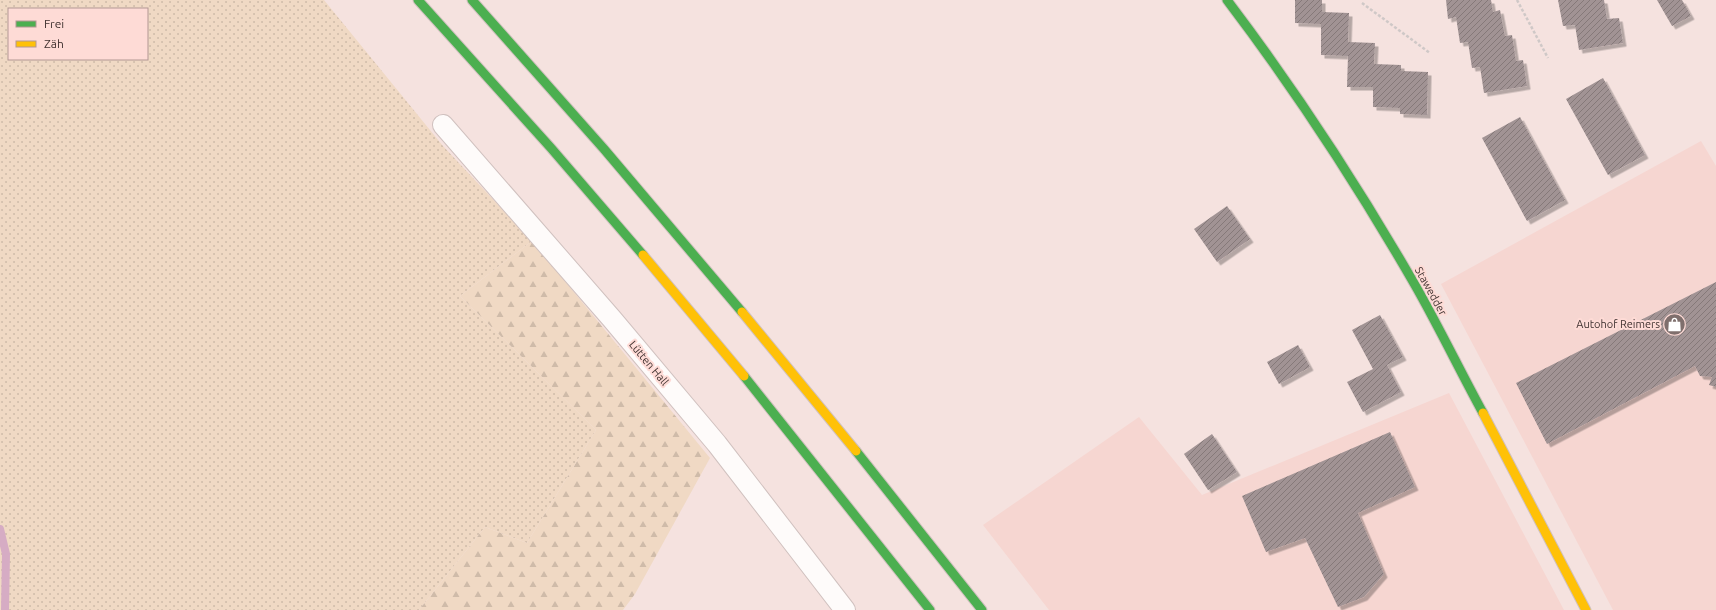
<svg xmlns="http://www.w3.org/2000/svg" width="1716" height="610" viewBox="0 0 1716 610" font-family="Ubuntu,sans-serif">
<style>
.built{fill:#f6d6d1}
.grass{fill:url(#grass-dots);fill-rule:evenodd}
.forest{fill:url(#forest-firs)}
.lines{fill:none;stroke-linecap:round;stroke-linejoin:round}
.stream{stroke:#d6acc4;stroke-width:8}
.building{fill:url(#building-hatch);filter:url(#shadow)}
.street-casing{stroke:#d0c1bf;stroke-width:22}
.fast-casing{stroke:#d0c1bf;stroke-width:11}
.slow-casing{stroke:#d0c1bf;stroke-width:11}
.path{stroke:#cfc8c7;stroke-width:2.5;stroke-dasharray:3 2;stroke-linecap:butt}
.street{stroke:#fefbfa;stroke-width:20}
.fast{stroke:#4caf50;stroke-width:9}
.slow{stroke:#ffc107;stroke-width:9}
.labels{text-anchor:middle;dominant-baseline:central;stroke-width:4;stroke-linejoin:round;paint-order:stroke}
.street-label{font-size:11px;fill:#3f312f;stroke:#fedbd6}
.poi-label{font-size:11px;fill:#3f312f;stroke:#fedbd6;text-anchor:end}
</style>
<defs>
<pattern id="grass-dots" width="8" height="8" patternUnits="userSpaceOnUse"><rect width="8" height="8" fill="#f0d9c4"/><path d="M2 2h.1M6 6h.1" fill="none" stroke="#cfbba9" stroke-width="1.8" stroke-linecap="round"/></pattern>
<pattern id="forest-firs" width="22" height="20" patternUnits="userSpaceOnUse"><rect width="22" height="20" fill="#f0d9c4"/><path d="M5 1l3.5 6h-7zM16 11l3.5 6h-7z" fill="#cfbba9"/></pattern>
<pattern id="building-hatch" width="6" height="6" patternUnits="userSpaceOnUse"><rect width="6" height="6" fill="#a19394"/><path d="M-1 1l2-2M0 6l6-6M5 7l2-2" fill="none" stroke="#857979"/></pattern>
<filter id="shadow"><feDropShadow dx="3.5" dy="3.5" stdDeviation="0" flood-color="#0004"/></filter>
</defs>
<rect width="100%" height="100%" fill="#f5e2df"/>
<g class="built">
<path d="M 1701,141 L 1716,166 L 1716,610 L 1613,610 L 1441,284 Z"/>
<path d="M 1449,393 L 1564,610 L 1049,610 L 983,525 L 1139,417 L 1202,495 Z"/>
</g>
<path class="grass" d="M 0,0 L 324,0 L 443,146 L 532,241 L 460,296 L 596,430 L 527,543 L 485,527 L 419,610 L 0,610 ZM 9,9 L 147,9 L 147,59 L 9,59 Z"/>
<path class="forest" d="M 532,241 L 710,458 L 635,594 L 623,610 L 419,610 L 485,527 L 527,543 L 596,430 L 460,296 Z"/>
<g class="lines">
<path class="stream" d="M 0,529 L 6,554 L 5,610"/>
</g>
<g class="building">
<path d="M 1295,0 L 1322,0 L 1322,12 L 1349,13 L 1348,42 L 1375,43 L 1374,64 L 1401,65 L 1401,71 L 1428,72 L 1427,115 L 1400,114 L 1400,108 L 1373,107 L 1373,87 L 1347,87 L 1348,56 L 1321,55 L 1321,24 L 1295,23 Z"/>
<path d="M 1446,0 L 1491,0 L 1493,12 L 1500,10 L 1505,36 L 1512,35 L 1516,61 L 1523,60 L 1527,86 L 1484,93 L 1480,67 L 1472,68 L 1468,42 L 1460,43 L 1456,17 L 1448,19 Z"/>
<path d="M 1558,0 L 1604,0 L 1607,19 L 1619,18 L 1623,43 L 1579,50 L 1575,25 L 1563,26 Z"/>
<path d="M 1657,0 L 1682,0 L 1691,16 L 1672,26 Z"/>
<path d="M 1603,78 L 1645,155 L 1608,175 L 1566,99 Z"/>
<path d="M 1520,117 L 1565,200 L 1527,221 L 1482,138 Z"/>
<path d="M 1227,206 L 1250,239 L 1217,262 L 1194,229 Z"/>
<path d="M 1716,282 L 1716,387 L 1709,385 L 1712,377 L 1700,376 L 1695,366 L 1547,444 L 1516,383 Z"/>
<path d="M 1380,315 L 1403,357 L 1387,365 L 1401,392 L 1363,412 L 1347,382 L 1373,369 L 1352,330 Z"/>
<path d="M 1298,345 L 1310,367 L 1279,384 L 1267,362 Z"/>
<path d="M 1390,432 L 1415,487 L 1358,513 L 1384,574 L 1364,597 L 1338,607 L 1305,538 L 1266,552 L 1242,496 Z"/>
<path d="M 1212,434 L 1237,472 L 1208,490 L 1184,454 Z"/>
</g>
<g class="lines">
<defs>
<path id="street" d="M 443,125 L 612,319 L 717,444 L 845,610"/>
<g id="fast">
<path d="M 418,0 L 551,148 L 643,255"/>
<path d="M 472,0 L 604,149 L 742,312"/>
<path d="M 1227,0 C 1296,91 1358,186 1415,285 C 1439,327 1460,371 1483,413"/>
<path d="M 744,376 L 930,610"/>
<path d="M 856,451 L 982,610"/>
</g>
<g id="slow">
<path d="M 643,255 L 744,376"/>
<path d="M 742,312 L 856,451"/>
<path d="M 1483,413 L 1586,610"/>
</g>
</defs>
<use href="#street" class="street-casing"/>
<use href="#fast" class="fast-casing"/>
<use href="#slow" class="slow-casing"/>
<g class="path">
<path d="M 1517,0 L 1548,58"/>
<path d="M 1362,3 L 1430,53"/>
</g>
<use href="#street" class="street"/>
<use href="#fast" class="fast"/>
<use href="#slow" class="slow"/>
</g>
<defs>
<symbol id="shop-disc" viewBox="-11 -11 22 22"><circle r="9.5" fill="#7f6f6d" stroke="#fedbd6"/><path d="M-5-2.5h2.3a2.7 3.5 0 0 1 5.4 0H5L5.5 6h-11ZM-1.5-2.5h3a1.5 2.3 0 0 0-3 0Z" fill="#fff"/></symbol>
</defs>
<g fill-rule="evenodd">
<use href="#shop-disc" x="1662" y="312" width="25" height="25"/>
</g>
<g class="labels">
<g class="street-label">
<text transform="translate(1431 291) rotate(61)">Stawedder</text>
<text transform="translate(649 363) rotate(50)">Lütten Hall</text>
</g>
<g class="poi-label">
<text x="1660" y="324">Autohof Reimers</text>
</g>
</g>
<rect x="8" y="8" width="140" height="52" fill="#fedbd6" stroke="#b29793"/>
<rect x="16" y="21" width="20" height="6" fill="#4caf50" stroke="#b29793"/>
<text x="44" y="28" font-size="12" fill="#3f312f">Frei</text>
<rect x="16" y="41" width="20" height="6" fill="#ffc107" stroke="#b29793"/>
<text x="44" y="48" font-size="12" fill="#3f312f">Zäh</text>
</svg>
